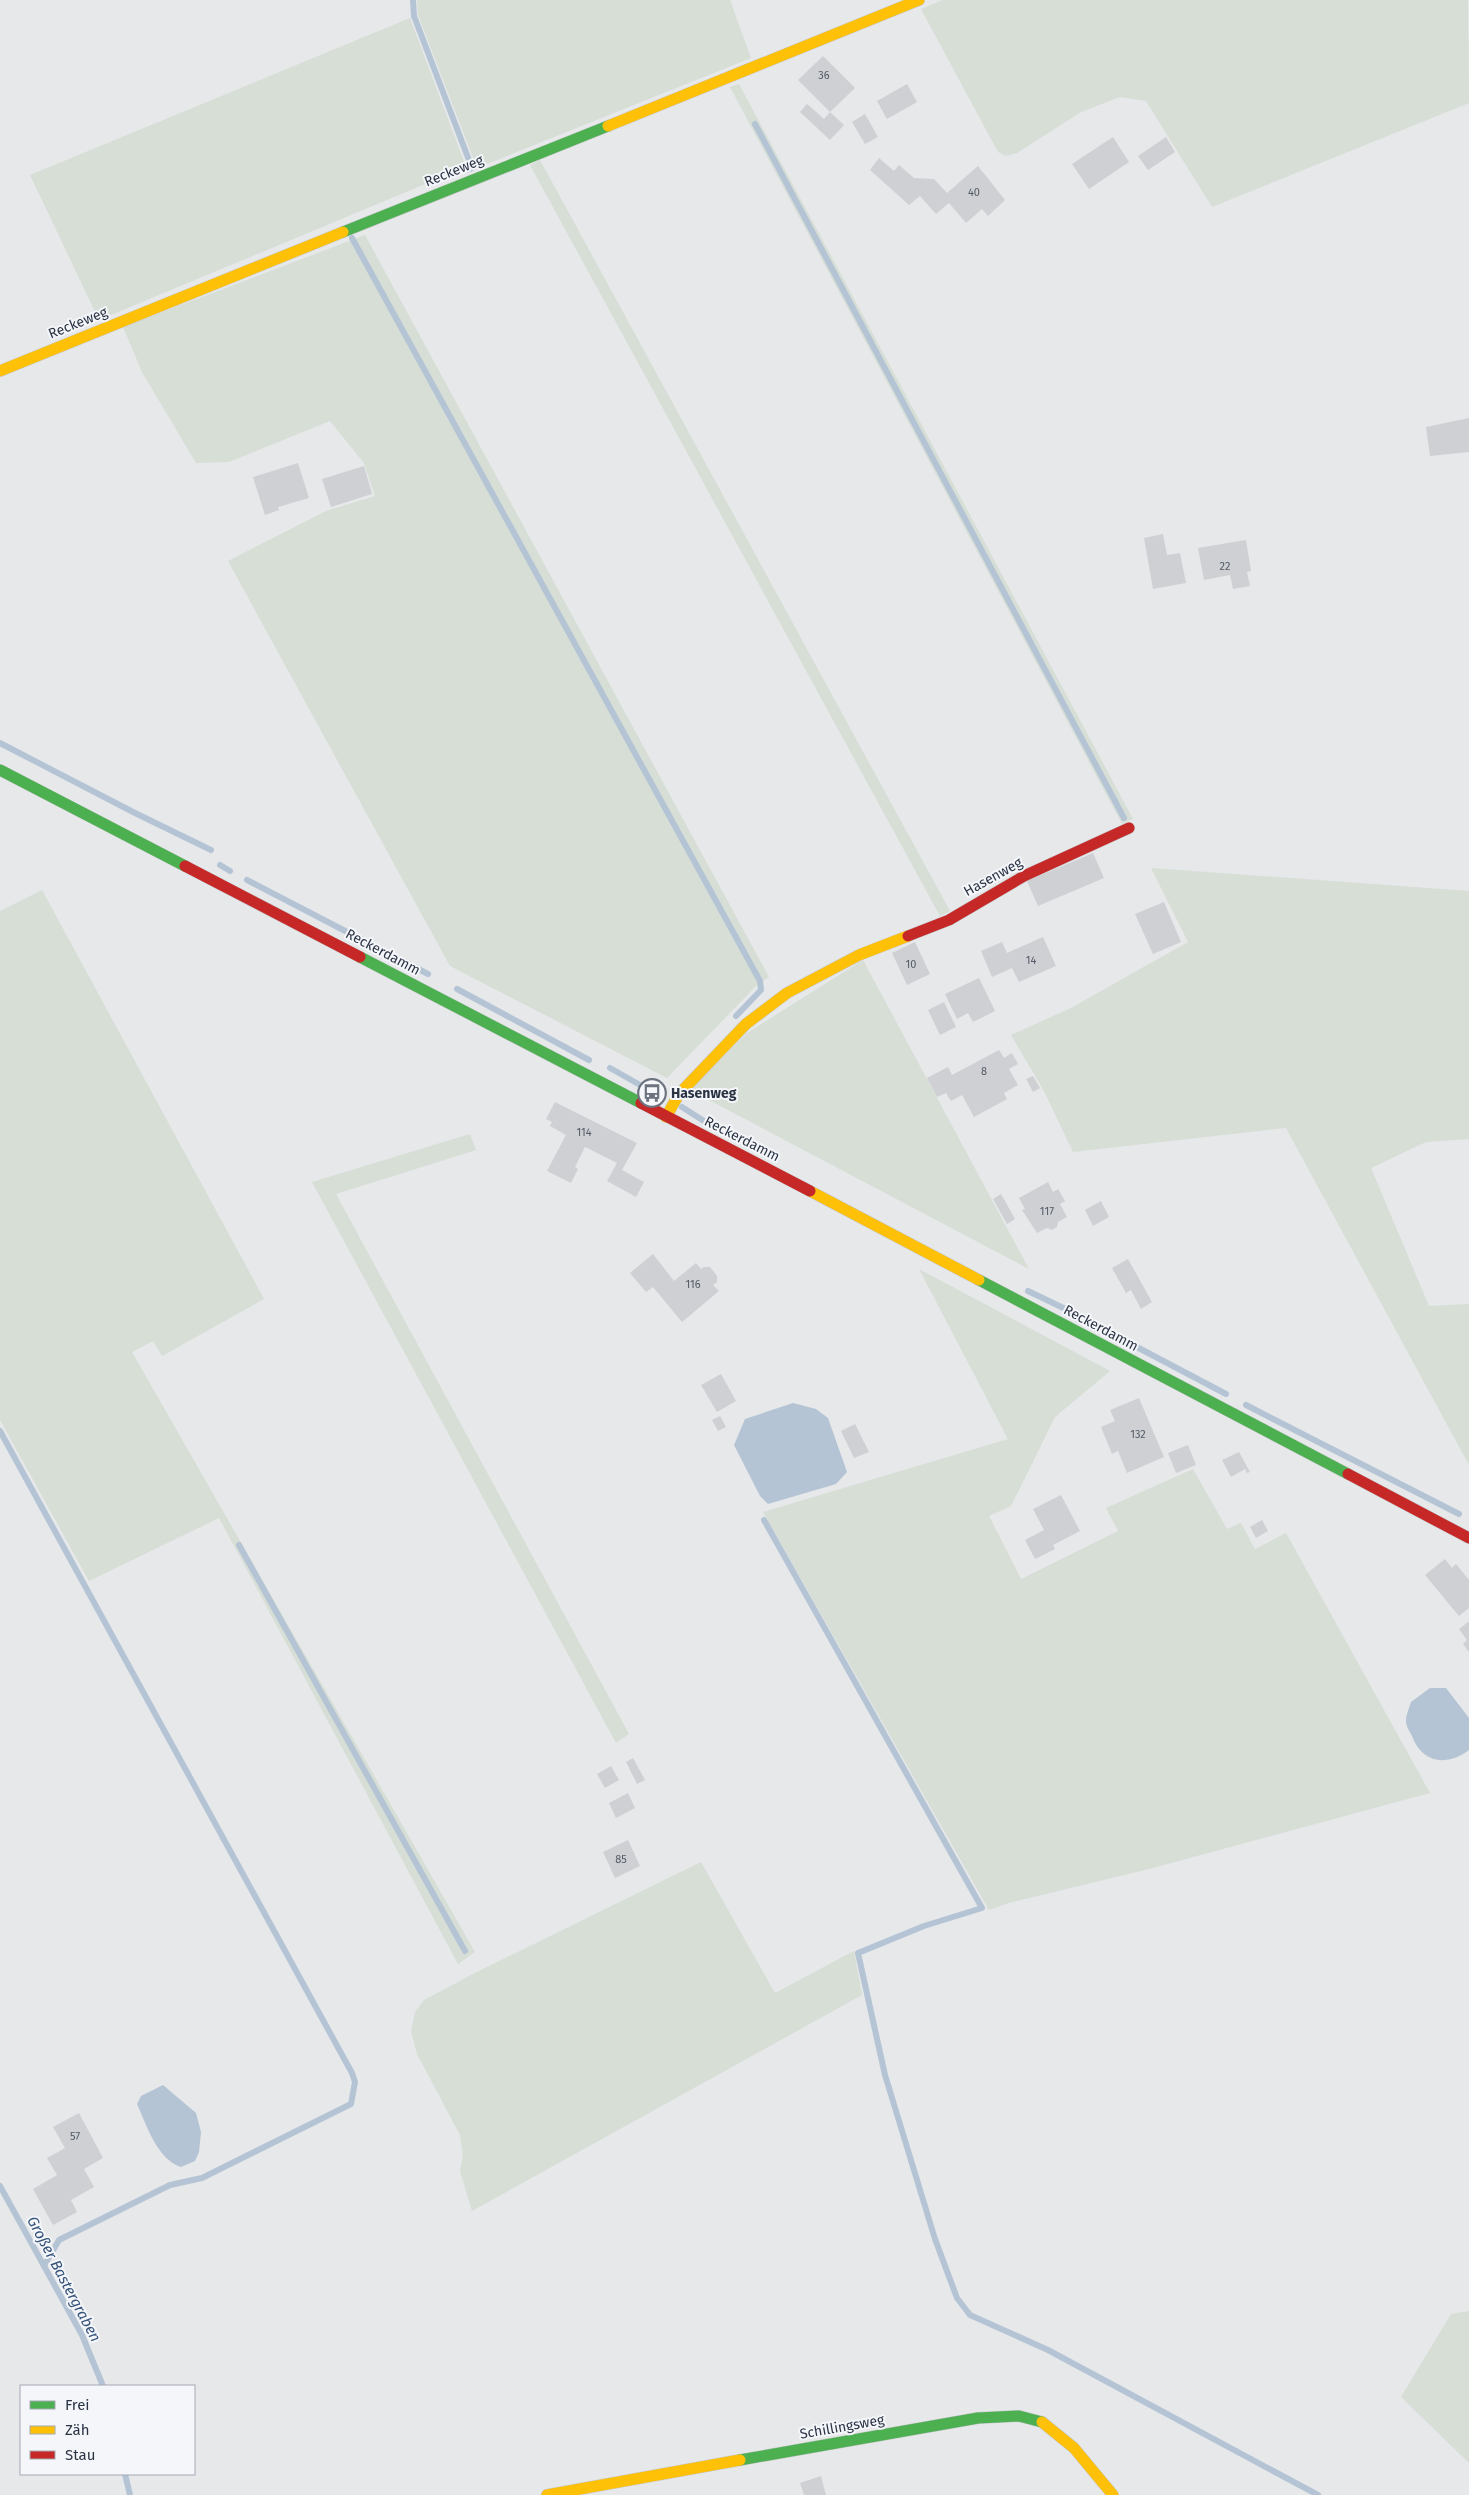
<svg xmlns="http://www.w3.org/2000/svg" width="1469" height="2495" viewBox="0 0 1469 2495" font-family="'Fira Sans',sans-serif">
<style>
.green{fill:#d6ded6}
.water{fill:#b4c4d5}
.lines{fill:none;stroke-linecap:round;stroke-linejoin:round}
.stream{stroke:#b4c4d5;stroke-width:6}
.building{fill:#ced0d3}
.fast-casing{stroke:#c4c6c8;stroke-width:12}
.slow-casing{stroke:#c4c6c8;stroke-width:12}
.jam-casing{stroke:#c4c6c8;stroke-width:12}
.fast{stroke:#4caf50;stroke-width:11}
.slow{stroke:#ffc107;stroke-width:11}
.jam{stroke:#c62828;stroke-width:11}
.labels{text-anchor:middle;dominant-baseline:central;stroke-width:4;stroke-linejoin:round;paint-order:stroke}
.number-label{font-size:11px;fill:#545c69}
.street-label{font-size:14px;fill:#2b3445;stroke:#f4f6f9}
.poi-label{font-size:14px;font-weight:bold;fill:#2b3445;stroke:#f4f6f9;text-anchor:start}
.water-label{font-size:15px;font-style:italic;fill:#34527a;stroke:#f4f6f9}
</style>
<rect width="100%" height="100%" fill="#e6e8ea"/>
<g class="green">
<path d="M 417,0 L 730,0 L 751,58 L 477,168 L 418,15 Z"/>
<path d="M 943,0 L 1468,0 L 1469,103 L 1212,207 L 1146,101 L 1120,97 L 1081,112 L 1017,153 L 1006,156 L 998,152 L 921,9 Z"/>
<path d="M 410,18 L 466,167 L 99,320 L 30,175 Z"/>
<path d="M 739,84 L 1133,819 L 1122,824 L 730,87 Z"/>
<path d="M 540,160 L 950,911 L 940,916 L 530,165 Z"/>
<path d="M 365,235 L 769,977 L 756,986 L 667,1078 L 450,966 L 228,561 L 326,511 L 375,496 L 364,463 L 330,421 L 229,462 L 196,463 L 142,372 L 123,327 Z"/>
<path d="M 1151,868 L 1469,891 L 1469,1139 L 1426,1142 L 1371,1168 L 1429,1306 L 1469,1304 L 1469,1465 L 1286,1128 L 1073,1152 L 1044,1091 L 1011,1035 L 1071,1008 L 1188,942 Z"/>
<path d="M 42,890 L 264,1299 L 162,1356 L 153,1341 L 132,1352 L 475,1952 L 458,1964 L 219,1518 L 89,1581 L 0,1420 L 0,911 Z"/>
<path d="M 863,960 L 1029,1269 L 690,1090 L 747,1033 Z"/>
<path d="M 470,1134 L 476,1150 L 336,1194 L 629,1734 L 616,1743 L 312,1182 Z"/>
<path d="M 919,1269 L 1110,1371 L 1055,1417 L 1011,1506 L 989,1516 L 1021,1579 L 1118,1531 L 1106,1508 L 1193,1469 L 1227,1529 L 1241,1523 L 1255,1549 L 1286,1533 L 1430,1793 L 1149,1869 L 1009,1903 L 989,1910 L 763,1512 L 1008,1439 Z"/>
<path d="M 701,1862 L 775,1993 L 854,1951 L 862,1995 L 472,2211 L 460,2171 L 463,2155 L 460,2135 L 417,2054 L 411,2031 L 415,2012 L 424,2000 L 475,1973 Z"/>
<path d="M 1469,2311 L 1469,2463 L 1401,2397 L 1451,2314 Z"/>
</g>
<g class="water">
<path d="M 793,1403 L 816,1409 L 828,1418 L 847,1472 L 836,1484 L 768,1504 L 760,1496 L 734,1445 L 745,1419 Z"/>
<path d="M 1430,1688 L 1446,1688 L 1469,1718 L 1469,1750 C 1446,1767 1422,1763 1412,1736 C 1410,1732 1406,1726 1406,1721 C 1406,1715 1409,1708 1411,1702 Z"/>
<path d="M 163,2085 L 196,2113 L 201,2132 L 199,2152 L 195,2161 L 181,2167 C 157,2159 147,2126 137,2104 L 141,2096 Z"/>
</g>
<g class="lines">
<g class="stream">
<path d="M 413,0 L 414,16 L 472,168 L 467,170"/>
<path d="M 755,124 L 1124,818"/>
<path d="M 352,238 L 760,981 L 761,990 L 736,1016"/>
<path d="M 0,743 L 135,813 L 211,850"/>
<path d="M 220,865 L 230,871"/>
<path d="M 247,880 L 428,974"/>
<path d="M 457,989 L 589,1060"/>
<path d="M 610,1068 L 649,1090"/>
<path d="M 682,1107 L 707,1123"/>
<path d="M 1028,1291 L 1076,1314"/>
<path d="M 1097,1326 L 1226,1394"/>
<path d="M 1246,1405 L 1459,1514"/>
<path d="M 0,1431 L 352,2073 L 355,2082 L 351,2104 L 202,2178 L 170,2185 L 59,2240 L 44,2266"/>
<path d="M 764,1520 L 982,1908 L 924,1926 L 858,1953 L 885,2075 L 935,2239 L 957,2298 L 970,2315 L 1048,2350 L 1318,2495"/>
<path d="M 239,1545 L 465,1951"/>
<path d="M 0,2186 L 82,2335 L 103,2386"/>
<path d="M 125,2474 L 130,2495"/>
</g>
</g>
<g class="building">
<path d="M 823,56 L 855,88 L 830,112 L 798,80 Z"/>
<path d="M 907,84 L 917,102 L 887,119 L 877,101 Z"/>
<path d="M 807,104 L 824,119 L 830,112 L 844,125 L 830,140 L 800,112 Z"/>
<path d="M 865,114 L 878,137 L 865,144 L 852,122 Z"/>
<path d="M 1113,137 L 1129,162 L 1089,189 L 1072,164 Z"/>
<path d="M 1166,137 L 1175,152 L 1148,170 L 1138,156 Z"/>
<path d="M 879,158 L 894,171 L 899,165 L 914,178 L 934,179 L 947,193 L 978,166 L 1005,200 L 988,216 L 982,209 L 966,223 L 949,203 L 936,214 L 920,196 L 909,205 L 870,170 Z"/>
<path d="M 1469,418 L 1469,452 L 1430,456 L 1426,427 Z"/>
<path d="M 298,463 L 309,498 L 278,507 L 279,510 L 265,515 L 253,477 Z"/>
<path d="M 364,466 L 372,494 L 331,507 L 322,479 Z"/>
<path d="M 1163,534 L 1167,555 L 1180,553 L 1186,583 L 1153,589 L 1144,538 Z"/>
<path d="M 1246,540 L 1251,571 L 1247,572 L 1250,586 L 1233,589 L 1230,575 L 1204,580 L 1198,548 Z"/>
<path d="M 1093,853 L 1104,878 L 1038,906 L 1027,881 Z"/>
<path d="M 1164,902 L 1181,942 L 1153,954 L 1135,914 Z"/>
<path d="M 1043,937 L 1056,966 L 1019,982 L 1012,968 L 992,977 L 981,951 L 1002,942 L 1007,953 Z"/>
<path d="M 915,942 L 930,974 L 907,985 L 892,953 Z"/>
<path d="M 979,978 L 995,1011 L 973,1022 L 968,1013 L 957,1019 L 945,994 Z"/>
<path d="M 944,1002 L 956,1027 L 940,1035 L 928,1010 Z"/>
<path d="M 999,1050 L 1004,1058 L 1012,1053 L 1018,1064 L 1009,1069 L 1018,1085 L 1004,1093 L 1007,1099 L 974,1117 L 962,1095 L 951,1101 L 946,1093 L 937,1097 L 927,1078 L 948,1067 L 952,1075 Z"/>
<path d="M 1033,1076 L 1040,1088 L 1033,1092 L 1026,1079 Z"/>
<path d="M 555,1102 L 637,1143 L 622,1170 L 644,1182 L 636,1197 L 607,1181 L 617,1163 L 585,1147 L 575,1167 L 578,1169 L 571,1183 L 547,1171 L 566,1135 L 550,1126 L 552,1122 L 546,1119 Z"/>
<path d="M 1048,1182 L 1053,1192 L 1058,1189 L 1065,1201 L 1060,1204 L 1067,1217 L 1058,1222 L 1057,1227 L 1052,1230 L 1047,1228 L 1037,1233 L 1022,1210 L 1025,1209 L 1019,1198 Z"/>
<path d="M 1001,1194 L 1015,1219 L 1007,1224 L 993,1199 Z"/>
<path d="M 1101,1201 L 1109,1217 L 1093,1226 L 1085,1210 Z"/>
<path d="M 653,1254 L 674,1281 L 696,1263 L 701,1269 L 704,1267 L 710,1267 L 717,1276 L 717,1282 L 713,1285 L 719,1291 L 682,1322 L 653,1287 L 646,1292 L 630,1273 Z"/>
<path d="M 1128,1259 L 1152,1302 L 1141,1309 L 1131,1290 L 1126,1293 L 1112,1268 Z"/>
<path d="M 721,1374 L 736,1401 L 717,1412 L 701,1385 Z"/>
<path d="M 1139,1398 L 1164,1457 L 1127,1473 L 1118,1451 L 1112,1454 L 1101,1427 L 1115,1421 L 1110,1410 Z"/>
<path d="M 720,1416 L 726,1427 L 718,1431 L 712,1420 Z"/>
<path d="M 855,1424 L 869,1452 L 854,1458 L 841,1431 Z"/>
<path d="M 1188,1445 L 1196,1465 L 1176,1473 L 1168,1453 Z"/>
<path d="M 1239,1452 L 1250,1472 L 1247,1473 L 1245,1469 L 1231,1477 L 1222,1460 Z"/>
<path d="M 1061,1495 L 1080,1531 L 1053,1545 L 1055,1549 L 1035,1559 L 1025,1540 L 1044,1530 L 1033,1509 Z"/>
<path d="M 1262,1520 L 1268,1531 L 1256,1538 L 1250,1527 Z"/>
<path d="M 1445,1559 L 1452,1568 L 1456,1564 L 1469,1580 L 1469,1608 L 1459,1616 L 1425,1575 Z"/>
<path d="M 1468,1622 L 1469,1623 L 1469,1652 L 1463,1644 L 1467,1640 L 1459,1629 Z"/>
<path d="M 633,1758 L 645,1780 L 637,1784 L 626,1762 Z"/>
<path d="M 611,1766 L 619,1780 L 605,1788 L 597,1774 Z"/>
<path d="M 628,1793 L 635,1808 L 616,1818 L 609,1803 Z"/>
<path d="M 628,1840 L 640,1866 L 615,1878 L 603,1852 Z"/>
<path d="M 79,2113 L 103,2158 L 84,2169 L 94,2187 L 71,2200 L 77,2212 L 53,2225 L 33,2189 L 57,2175 L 47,2158 L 65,2148 L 53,2127 Z"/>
<path d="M 821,2476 L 826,2495 L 804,2495 L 800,2483 Z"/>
</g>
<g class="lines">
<defs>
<g id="fast">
<path d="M 343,232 L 608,126"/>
<path d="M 0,770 L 185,866"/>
<path d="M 360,957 L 641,1103"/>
<path d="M 979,1280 L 1348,1474"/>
<path d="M 740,2460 L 978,2418 L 1019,2416 L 1042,2422"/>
</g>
<g id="slow">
<path d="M 608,126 L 919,0"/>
<path d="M 0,371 L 343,232"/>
<path d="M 666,1117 L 679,1094 L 746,1024 L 787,993 L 859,955 L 908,936"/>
<path d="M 810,1191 L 979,1280"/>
<path d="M 1042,2422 L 1074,2448 L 1113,2495"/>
<path d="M 547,2495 L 740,2460"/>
</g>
<g id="jam">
<path d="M 185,866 L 360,957"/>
<path d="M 908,936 L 949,920 L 1024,876 L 1129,828"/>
<path d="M 641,1103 L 810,1191"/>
<path d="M 1348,1474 L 1469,1538"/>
</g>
</defs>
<use href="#fast" class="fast-casing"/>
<use href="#slow" class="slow-casing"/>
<use href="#jam" class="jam-casing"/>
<use href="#fast" class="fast"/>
<use href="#slow" class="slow"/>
<use href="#jam" class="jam"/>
</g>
<defs>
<symbol id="bus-ring" viewBox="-11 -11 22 22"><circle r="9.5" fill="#f4f6f9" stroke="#6c737f" stroke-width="1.5"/><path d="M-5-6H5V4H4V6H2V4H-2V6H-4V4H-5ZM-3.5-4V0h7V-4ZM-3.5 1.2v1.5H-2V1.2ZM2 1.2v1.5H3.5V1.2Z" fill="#6c737f"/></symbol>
</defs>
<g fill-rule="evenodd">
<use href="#bus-ring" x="636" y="1077" width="32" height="32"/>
</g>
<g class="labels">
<g class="number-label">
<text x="824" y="75">36</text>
<text x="974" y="192">40</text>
<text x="1225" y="566">22</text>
<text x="1031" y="960">14</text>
<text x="911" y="964">10</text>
<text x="984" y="1071">8</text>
<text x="584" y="1132">114</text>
<text x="1047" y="1211">117</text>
<text x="693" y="1284">116</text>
<text x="1138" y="1434">132</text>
<text x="621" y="1859">85</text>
<text x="75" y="2136">57</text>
</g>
<g class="street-label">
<text transform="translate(454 171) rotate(-22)">Reckeweg</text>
<text transform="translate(78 323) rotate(-22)">Reckeweg</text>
<text transform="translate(993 877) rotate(-29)">Hasenweg</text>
<text transform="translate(383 952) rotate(28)">Reckerdamm</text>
<text transform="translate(742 1139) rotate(27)">Reckerdamm</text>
<text transform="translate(1101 1328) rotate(28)">Reckerdamm</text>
<text transform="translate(842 2427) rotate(-10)">Schillingsweg</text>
</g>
<g class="poi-label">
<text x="671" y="1093">Hasenweg</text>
</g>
<g class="water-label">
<text transform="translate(64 2279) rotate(62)">Großer Bastergraben</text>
</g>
</g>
<rect x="20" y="2385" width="175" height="90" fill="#f4f6f9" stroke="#a4a8b1"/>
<rect x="30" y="2401" width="25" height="8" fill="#4caf50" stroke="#a4a8b1"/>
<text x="65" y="2410" font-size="15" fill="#2b3445">Frei</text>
<rect x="30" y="2426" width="25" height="8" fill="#ffc107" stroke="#a4a8b1"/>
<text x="65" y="2435" font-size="15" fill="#2b3445">Zäh</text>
<rect x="30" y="2451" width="25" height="8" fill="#c62828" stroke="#a4a8b1"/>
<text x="65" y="2460" font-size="15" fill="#2b3445">Stau</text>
</svg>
